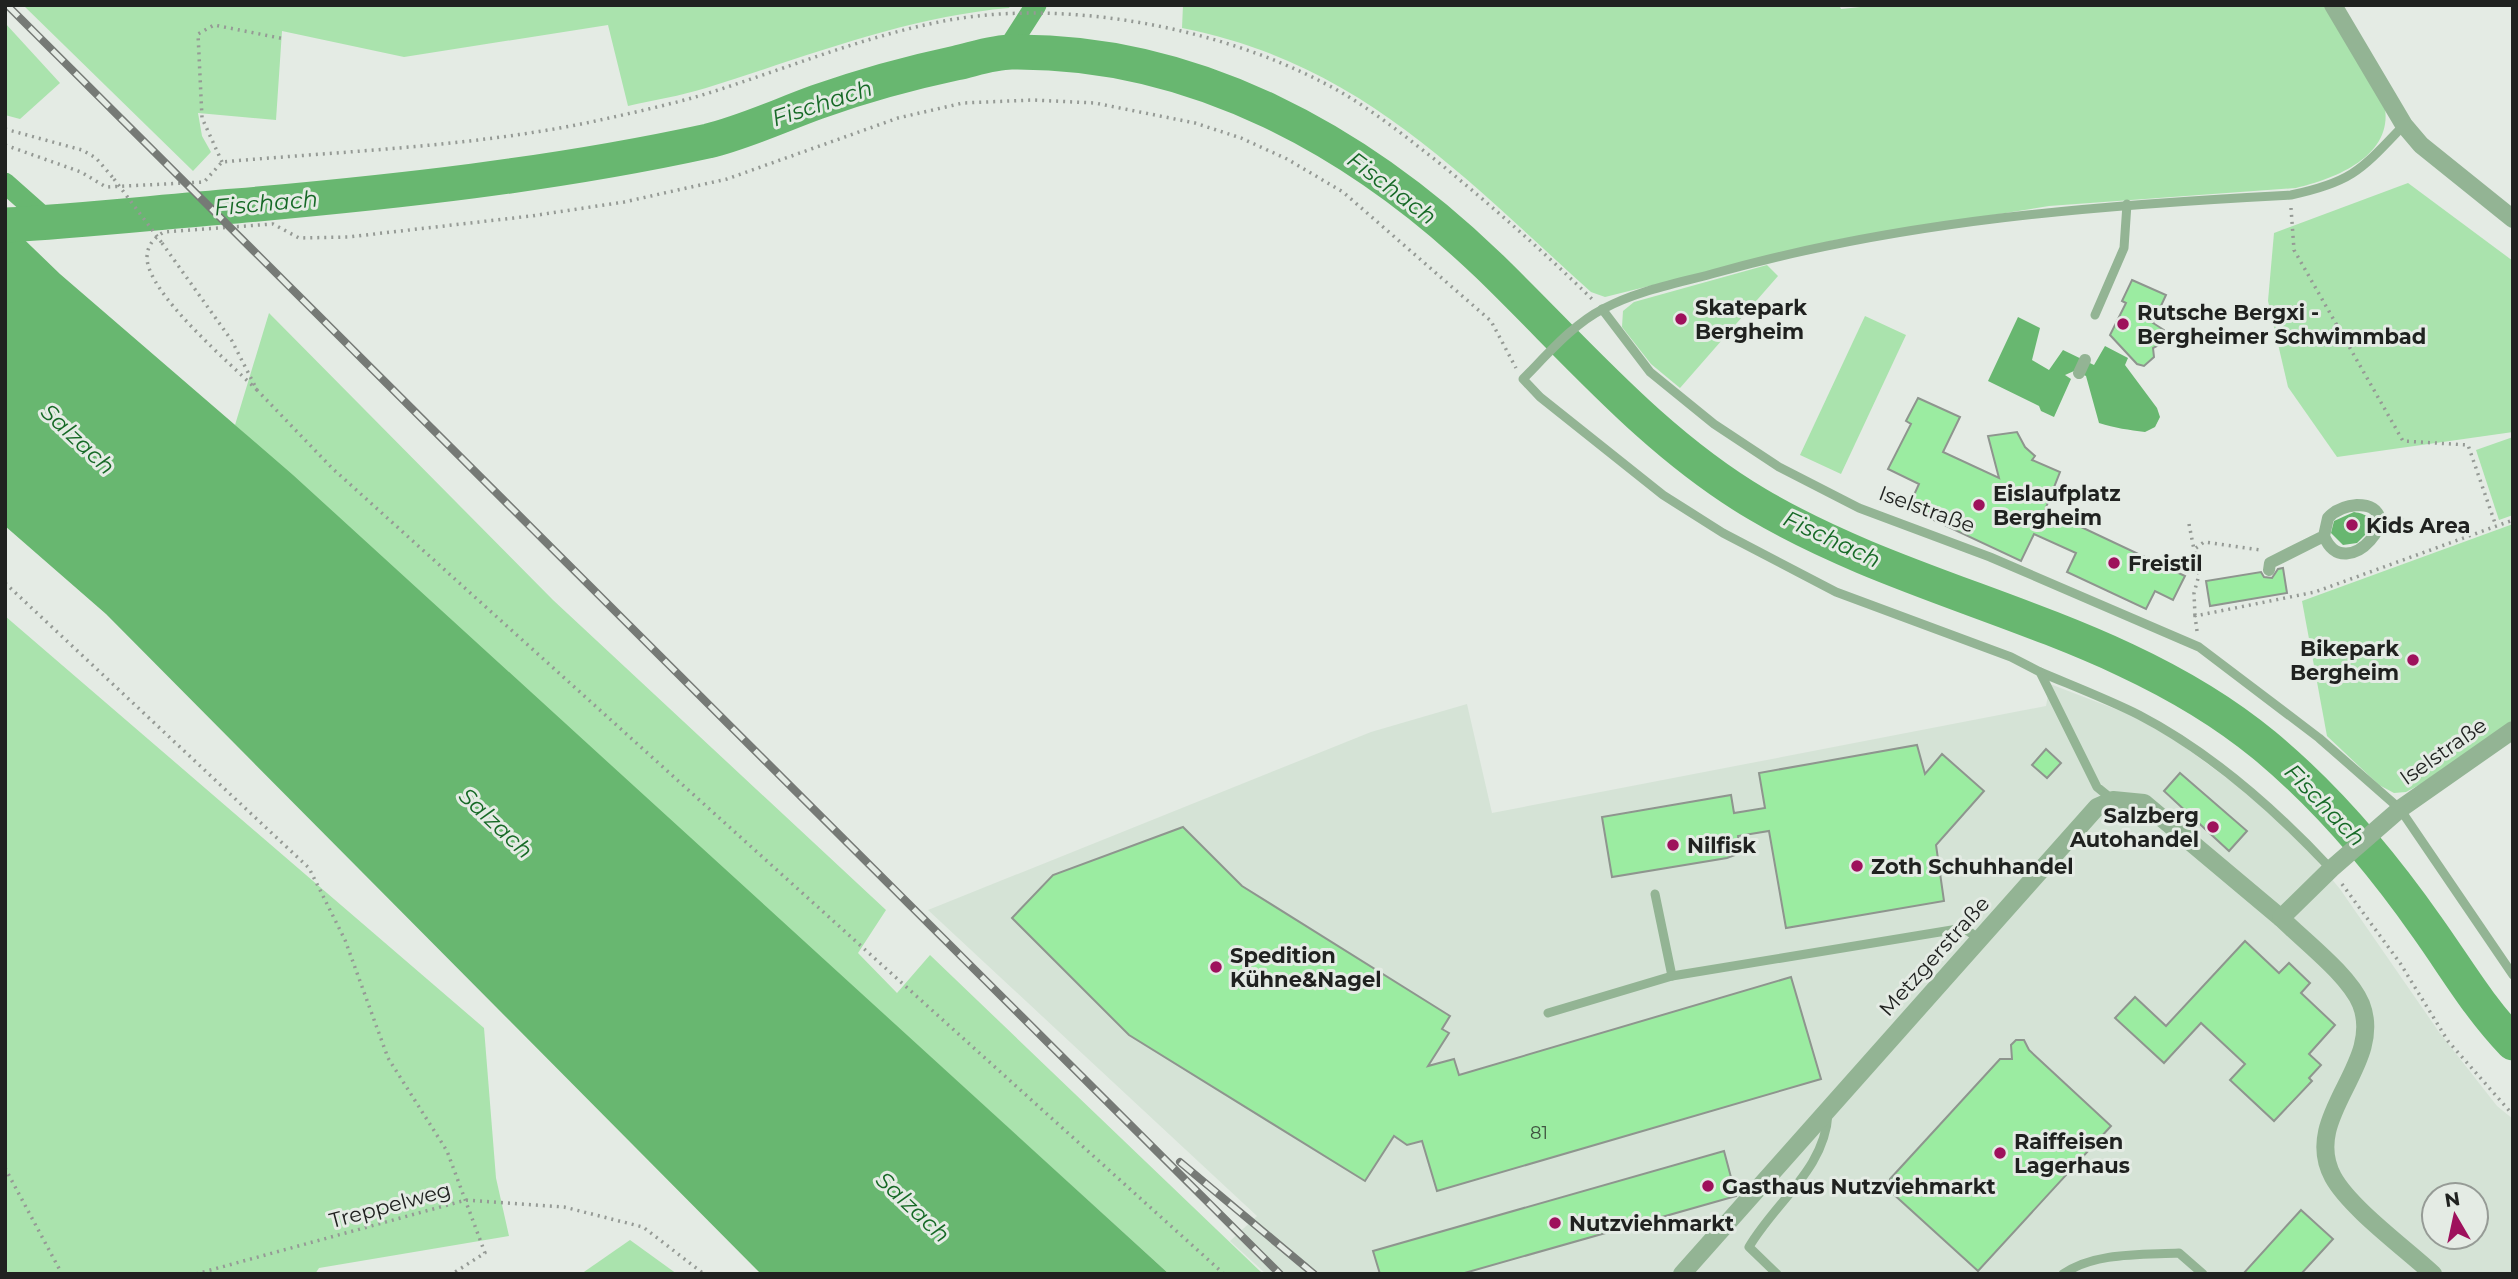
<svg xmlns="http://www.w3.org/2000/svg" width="2518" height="1279" viewBox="0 0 2518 1279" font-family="Montserrat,sans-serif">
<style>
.built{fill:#d5e3d6;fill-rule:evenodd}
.green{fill:#aae3ad}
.water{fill:#68b770}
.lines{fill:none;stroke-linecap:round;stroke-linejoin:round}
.canal{stroke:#68b770;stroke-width:21}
.river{stroke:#68b770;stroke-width:35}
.building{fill:#9beca1;stroke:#8e958e;stroke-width:2}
.path{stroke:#959a95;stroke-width:3.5;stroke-dasharray:2 5;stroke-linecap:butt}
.service{stroke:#93b494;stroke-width:9}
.pedestrian{stroke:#93b494;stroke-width:12}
.minor{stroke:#93b494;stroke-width:18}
.rail-casing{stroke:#767a76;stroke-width:8}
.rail{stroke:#e4ebe4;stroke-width:5;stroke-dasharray:16;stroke-linecap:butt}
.path-bridge{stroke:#959a95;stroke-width:3.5;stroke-dasharray:2 5;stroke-linecap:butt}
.poi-dot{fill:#9e115c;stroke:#e4ebe4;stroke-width:2.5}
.labels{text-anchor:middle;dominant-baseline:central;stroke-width:6;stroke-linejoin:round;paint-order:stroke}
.number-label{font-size:18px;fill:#3f5440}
.poi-label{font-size:21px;font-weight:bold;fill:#202220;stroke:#e4ebe4;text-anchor:start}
.street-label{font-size:21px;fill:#202220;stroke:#e4ebe4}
.water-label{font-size:23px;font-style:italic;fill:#166926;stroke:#e4ebe4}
</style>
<rect width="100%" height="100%" fill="#e4ebe4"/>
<path class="built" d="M 2050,684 L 2131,715 L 2178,742 L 2240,788 L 2296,836 L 2340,889 L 2439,1032 L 2497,1106 L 2513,1119 L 2513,1274 L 1266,1274 L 1230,1241 L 1257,1216 L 928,910 L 1371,732 L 1467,704 L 1492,813 L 2046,706 ZM 2434,1195 L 2476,1195 L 2476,1237 L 2434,1237 Z"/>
<g class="green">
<path d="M 23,5 L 1011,5 L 1009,8 C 904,17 806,57 706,88 C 680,96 654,100 628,106 L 608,25 L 404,57 L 282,31 L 276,120 L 198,113 L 202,136 L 211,152 L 193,171 Z"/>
<path d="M 1183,5 L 1839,5 L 1841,9 L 1880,5 L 2328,5 C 2342,28 2376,76 2383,99 C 2399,154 2338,178 2296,188 L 2049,206 L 1835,240 L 1605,297 L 1591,292 C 1462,176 1360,63 1182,28 Z"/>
<path d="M 5,23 L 60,83 L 20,119 L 5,115 Z"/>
<path d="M 2408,183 L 2513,261 L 2513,432 L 2337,457 L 2288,387 L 2268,301 L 2274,233 Z"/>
<path d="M 1767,265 L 1778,276 L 1680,388 L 1651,364 L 1622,327 L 1623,311 L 1634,302 Z"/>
<path d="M 269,313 L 553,600 L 886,910 L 858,953 L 897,993 L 930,955 L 1263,1274 L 1169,1274 L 235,425 Z"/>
<path d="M 1865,316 L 1906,335 L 1841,474 L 1800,455 Z"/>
<path d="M 2513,437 L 2513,515 L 2499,520 L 2476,450 Z"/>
<path d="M 2513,524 L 2513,720 L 2421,784 L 2406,792 L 2394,793 L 2379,785 L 2327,736 L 2302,601 Z"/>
<path d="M 5,616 L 484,1028 L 496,1178 L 509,1236 L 319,1268 L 315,1274 L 5,1274 Z"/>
<path d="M 630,1240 L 677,1274 L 581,1274 Z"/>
</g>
<g class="water">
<path d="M 5,221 L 60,274 L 293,475 L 1169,1274 L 761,1274 L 106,614 L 5,526 Z"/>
<path d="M 2018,317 L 2040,328 L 2032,360 L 2049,370 L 2063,350 L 2094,365 L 2105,346 L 2128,358 L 2125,365 L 2157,408 L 2160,417 L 2155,427 L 2145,432 C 2129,430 2115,428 2099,423 L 2086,376 L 2074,371 L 2065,375 L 2071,379 L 2054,417 L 2041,411 L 2039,406 L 1988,381 Z"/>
<path d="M 2354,512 C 2367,514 2370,517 2371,529 L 2357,543 L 2343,545 L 2331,533 L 2334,521 Z"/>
</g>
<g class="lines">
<g class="canal">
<path d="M 1006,52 L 1036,5"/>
<path d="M 5,183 L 49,222"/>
</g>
<path class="river" d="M 5,225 C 82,221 159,212 236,206 C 394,192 552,175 708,141 C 745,132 781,115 817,102 C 862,86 909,73 956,63 C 974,59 994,52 1012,52 C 1195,50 1359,141 1488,265 C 1574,348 1652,442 1757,504 C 1919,600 2116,623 2264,745 C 2328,798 2380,860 2427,927 C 2457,969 2477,1005 2513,1043"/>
</g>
<g class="building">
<path d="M 2132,280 L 2166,295 L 2153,323 L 2164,330 L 2166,341 L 2153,348 L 2154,357 L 2144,366 L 2137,364 L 2110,335 L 2126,303 L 2122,301 Z"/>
<path d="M 1918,398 L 1960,417 L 1943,452 L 1999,478 L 1988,436 L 2017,432 L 2025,447 L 2035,456 L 2032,460 L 2060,472 L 2045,510 L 2185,576 L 2173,600 L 2155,591 L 2146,609 L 2067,572 L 2076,553 L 2034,534 L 2021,561 L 1908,508 L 1919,484 L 1888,469 L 1911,424 L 1906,421 Z"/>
<path d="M 2283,568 L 2287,593 L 2210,606 L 2206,581 L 2261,572 L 2264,577 L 2272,578 L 2278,569 Z"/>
<path d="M 1917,745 L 1925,774 L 1942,754 L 1984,791 L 1936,845 L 1944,901 L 1786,928 L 1769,831 L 1738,836 L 1740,853 L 1727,858 L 1612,877 L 1602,817 L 1731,795 L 1734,813 L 1765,808 L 1759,773 Z"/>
<path d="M 2046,749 L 2061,763 L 2047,778 L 2032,765 Z"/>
<path d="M 2180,773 L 2247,831 L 2229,851 L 2164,791 Z"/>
<path d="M 1183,827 L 1242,886 L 1450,1016 L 1442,1029 L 1449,1033 L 1428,1066 L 1454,1059 L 1459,1075 L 1791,977 L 1821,1079 L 1437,1191 L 1422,1141 L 1407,1145 L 1394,1136 L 1365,1181 L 1129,1035 L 1012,918 L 1053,875 Z"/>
<path d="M 2245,941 L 2279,973 L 2289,963 L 2310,983 L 2301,993 L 2335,1025 L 2309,1054 L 2321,1065 L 2309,1078 L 2312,1081 L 2274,1121 L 2230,1080 L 2245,1064 L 2201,1023 L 2164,1063 L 2115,1018 L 2135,997 L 2166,1026 Z"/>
<path d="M 2016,1040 L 2024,1040 L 2029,1050 L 2111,1126 L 1978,1271 L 1890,1191 L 1890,1179 L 2000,1059 L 2012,1059 L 2011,1045 Z"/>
<path d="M 1724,1151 L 1736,1196 L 1461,1274 L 1380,1274 L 1373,1251 Z"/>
<path d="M 2301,1210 L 2333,1239 L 2301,1274 L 2243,1274 Z"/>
</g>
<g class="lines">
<g class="path">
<path d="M 5,129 L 82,150 L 96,158 L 114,179"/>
<path d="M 5,145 L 81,172 L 106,187 L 204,182 L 222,162 C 344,151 470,147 591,122 C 627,114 664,106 699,96 C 784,70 867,34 955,19 C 1071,0 1218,28 1322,82 C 1364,103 1401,133 1438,162 C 1492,206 1544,252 1593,300"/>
<path d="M 222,162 L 202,118 L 198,34 L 214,25 L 285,39"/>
<path d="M 2291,208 L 2294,250 L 2403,441 L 2468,445 L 2496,526"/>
<path d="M 162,243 L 232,341 L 257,390 L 332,468 L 1224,1274"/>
<path d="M 257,390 C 231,364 148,294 147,258 C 147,245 154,238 164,232 L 273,224 L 299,238 L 348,237 L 531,216 L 624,202 L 727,179 L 898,118 L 963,103 L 1033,100 L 1095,103 L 1195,123 L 1241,138 L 1287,159 L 1343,192 L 1491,321 L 1516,368"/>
<path d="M 2189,524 L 2199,575 L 2194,593 L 2195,616"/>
<path d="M 2196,548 L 2204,542 L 2261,550"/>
<path d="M 5,583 L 309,868 L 345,940 L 388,1058 L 447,1151 L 485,1253 L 452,1274"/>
<path d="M 2197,631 L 2195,616 L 2315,592 L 2513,520"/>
<path d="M 2342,884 L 2400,963 L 2448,1041 L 2513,1115"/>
<path d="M 5,1168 L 62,1274"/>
<path d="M 196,1274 L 466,1200 L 564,1207 L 643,1227 L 704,1274"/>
</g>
<g class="service">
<path d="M 1602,309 L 1650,372 L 1714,424 L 1779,467 L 1859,508 L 1990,557 L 2199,647 L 2319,738 L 2400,809 L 2513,975"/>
<path d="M 2095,315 L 2124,248 L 2127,204"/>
<path d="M 2040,672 C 2073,686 2107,699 2139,715 C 2212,753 2275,809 2331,869"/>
<path d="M 2113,800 L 2097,787 L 2040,672 L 2011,657 L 1836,592 L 1723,533 L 1663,495 L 1540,397 L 1523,379 C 1546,356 1573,324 1603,309 C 1638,290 1680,283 1719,272 C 1905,220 2099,205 2291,195 C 2353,182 2362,169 2404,125"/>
<path d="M 1655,894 L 1672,976"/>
<path d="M 1548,1013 L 1672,976 L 1964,928 L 1979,939"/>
<path d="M 1777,1274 L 1749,1247 C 1776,1201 1825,1169 1828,1114"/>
<path d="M 2063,1274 C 2095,1252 2141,1255 2179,1253 L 2203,1274"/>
</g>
<g class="pedestrian">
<path d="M 2079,373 L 2085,360"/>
<path d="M 2380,526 L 2401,524"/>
<path d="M 2269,570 L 2270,563 L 2324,536 C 2346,589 2414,505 2357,505 C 2345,506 2335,510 2328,518 L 2324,536"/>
</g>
<g class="minor">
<path d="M 2333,5 L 2404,125 L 2421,145 L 2513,219"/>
<path d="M 1682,1274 L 2097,807 L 2113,800 L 2144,803 L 2281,918"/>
<path d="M 2433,1274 C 2405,1248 2350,1208 2333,1177 C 2300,1116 2385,1065 2361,1004 C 2349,975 2304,941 2281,918 L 2331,869 L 2400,809 L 2513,730"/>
</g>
<defs>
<g id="rail">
<path d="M 7,5 L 1280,1274"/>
<path d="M 1180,1162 L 1314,1274"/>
</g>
</defs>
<use href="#rail" class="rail-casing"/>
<use href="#rail" class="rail"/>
<path class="path-bridge" d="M 114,179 L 162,243"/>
</g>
<g class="poi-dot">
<circle cx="1681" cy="319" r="7"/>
<circle cx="2123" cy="324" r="7"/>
<circle cx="1979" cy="505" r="7"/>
<circle cx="2352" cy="525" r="7"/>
<circle cx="2114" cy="563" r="7"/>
<circle cx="2413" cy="660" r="7"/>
<circle cx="2213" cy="827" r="7"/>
<circle cx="1673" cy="845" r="7"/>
<circle cx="1857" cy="866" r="7"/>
<circle cx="1216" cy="967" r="7"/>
<circle cx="2000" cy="1153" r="7"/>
<circle cx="1708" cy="1186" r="7"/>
<circle cx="1555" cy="1223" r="7"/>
</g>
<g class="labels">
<g class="number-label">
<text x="1539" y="1133">81</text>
</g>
<g class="poi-label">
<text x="1695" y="307">Skatepark<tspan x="1695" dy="24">Bergheim</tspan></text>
<text x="2137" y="312">Rutsche Bergxi -<tspan x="2137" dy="24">Bergheimer Schwimmbad</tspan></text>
<text x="1993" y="493">Eislaufplatz<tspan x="1993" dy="24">Bergheim</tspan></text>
<text x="2366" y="525">Kids Area</text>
<text x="2128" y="563">Freistil</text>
<text x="2399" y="648" text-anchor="end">Bikepark<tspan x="2399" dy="24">Bergheim</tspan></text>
<text x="2199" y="815" text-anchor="end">Salzberg<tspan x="2199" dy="24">Autohandel</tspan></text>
<text x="1687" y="845">Nilfisk</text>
<text x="1871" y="866">Zoth Schuhhandel</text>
<text x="1230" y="955">Spedition<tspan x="1230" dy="24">Kühne&amp;Nagel</tspan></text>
<text x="2014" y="1141">Raiffeisen<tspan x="2014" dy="24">Lagerhaus</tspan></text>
<text x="1722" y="1186">Gasthaus Nutzviehmarkt</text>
<text x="1569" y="1223">Nutzviehmarkt</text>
</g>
<g class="street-label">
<text transform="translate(1927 509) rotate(20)">Iselstraße</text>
<text transform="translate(2443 751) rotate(-35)">Iselstraße</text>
<text transform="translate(1934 956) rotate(-48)">Metzgerstraße</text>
<text transform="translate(390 1205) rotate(-15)">Treppelweg</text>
</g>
<g class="water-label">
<text transform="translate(822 103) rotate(-18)">Fischach</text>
<text transform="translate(1392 188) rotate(37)">Fischach</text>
<text transform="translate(266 203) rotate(-5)">Fischach</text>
<text transform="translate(78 439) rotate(43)">Salzach</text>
<text transform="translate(1832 539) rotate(25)">Fischach</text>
<text transform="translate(2325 805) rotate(46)">Fischach</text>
<text transform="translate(496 823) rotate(43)">Salzach</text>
<text transform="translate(913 1207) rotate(43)">Salzach</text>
</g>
</g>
<rect width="2518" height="1279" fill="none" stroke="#202220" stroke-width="14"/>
<g transform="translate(2455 1216) rotate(351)"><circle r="33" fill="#e4ebe4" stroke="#969b96" stroke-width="2"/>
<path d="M0-5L12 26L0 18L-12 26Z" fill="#9e115c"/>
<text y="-10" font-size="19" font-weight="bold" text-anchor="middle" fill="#202220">N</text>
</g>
</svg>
